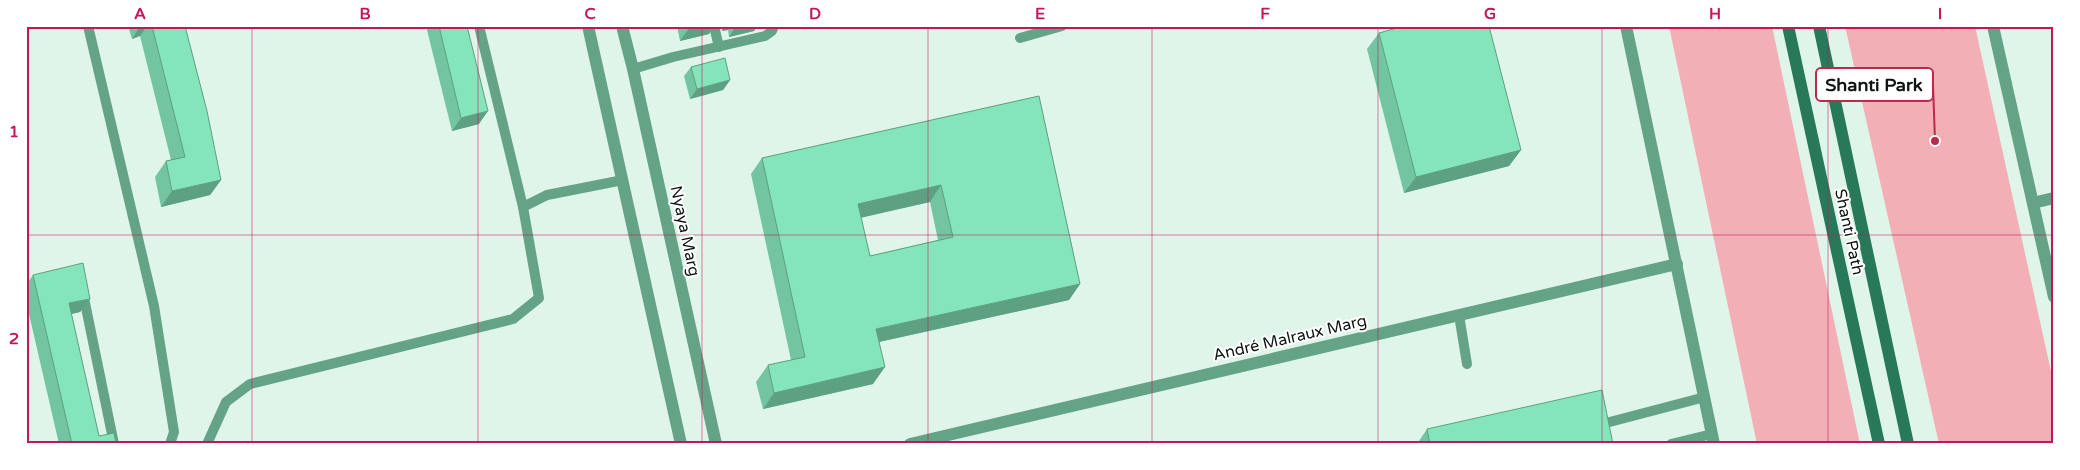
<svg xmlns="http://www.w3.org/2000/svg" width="2080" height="470" viewBox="0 0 2080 470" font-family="'Varela Round',sans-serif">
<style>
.green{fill:#f2afb5}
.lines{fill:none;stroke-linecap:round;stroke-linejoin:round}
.service{stroke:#65a386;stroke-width:10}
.minor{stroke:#65a386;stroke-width:12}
.tertiary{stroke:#65a386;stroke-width:12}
.secondary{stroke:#287959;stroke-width:12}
.wall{fill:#72c5a0;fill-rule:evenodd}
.shaded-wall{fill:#5da082}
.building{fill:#85e5ba;stroke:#5da082;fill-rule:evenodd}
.grid{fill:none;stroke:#c2185b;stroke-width:1;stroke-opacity:0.55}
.labels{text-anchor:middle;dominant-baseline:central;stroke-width:4;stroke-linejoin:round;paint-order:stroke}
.street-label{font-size:16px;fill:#0e1512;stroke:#fff}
.leader{fill:none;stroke:#bb2a4d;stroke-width:2}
.callout-dot{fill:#bb2a4d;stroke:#fff;stroke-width:2}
.callout{fill:#fff;stroke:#bb2a4d;stroke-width:2}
.callout-label{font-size:18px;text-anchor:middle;font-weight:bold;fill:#0e1512}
.neatline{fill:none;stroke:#c2185b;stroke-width:2}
.grid-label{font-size:16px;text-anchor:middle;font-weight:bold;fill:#c2185b}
</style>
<rect width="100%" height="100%" fill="#e0f5ea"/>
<g class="green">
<path d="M 1669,26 L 1772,26 L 1860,444 L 1757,444 Z"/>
<path d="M 1845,26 L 1975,26 L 2054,385 L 2054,444 L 1939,444 Z"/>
</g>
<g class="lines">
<g class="service">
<path d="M 88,26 L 154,306 L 174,432 L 170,444"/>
<path d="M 479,26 L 523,207"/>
<path d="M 714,26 L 719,47"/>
<path d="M 1020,38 L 1062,26"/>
<path d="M 633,69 L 673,57 L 765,36 L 772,31 L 774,26"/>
<path d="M 84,298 L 114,444"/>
<path d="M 1459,315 L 1467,364"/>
<path d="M 207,444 L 226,402 L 250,384 L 513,319 L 539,298 L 523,207 L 547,195 L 623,180"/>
<path d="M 1605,444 L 1602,424 L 1705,397"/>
<path d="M 1671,444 L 1712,434"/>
</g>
<g class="minor">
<path d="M 1626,26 L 1714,444"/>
<path d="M 1993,26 L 2054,297"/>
<path d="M 2033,203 L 2054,198"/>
<path d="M 910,444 L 1677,264"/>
</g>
<g class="tertiary">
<path d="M 588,26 L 681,444"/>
<path d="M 622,26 L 633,69 L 716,444"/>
</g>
<g class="secondary">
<path d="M 1788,26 L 1879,444"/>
<path d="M 1819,26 L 1908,444"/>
</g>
</g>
<g class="wall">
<path d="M 128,26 L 185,26 L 221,180 L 210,195 L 161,207 L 155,177 L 166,161 L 171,160 L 140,36 L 132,39 Z"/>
<path d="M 426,26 L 467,26 L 479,124 L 452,131 Z"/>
<path d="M 677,26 L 714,26 L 709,34 L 680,41 Z"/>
<path d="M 721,26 L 757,26 L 754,31 L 729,37 L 728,30 L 722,31 Z"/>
<path d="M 1379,33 L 1521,150 L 1509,166 L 1404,193 L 1367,49 Z"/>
<path d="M 691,67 L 730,80 L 723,90 L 690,99 L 684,76 Z"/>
<path d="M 1039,96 L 1080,284 L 1069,300 L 879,342 L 873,384 L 763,409 L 756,382 L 768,365 L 791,360 L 751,174 L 762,158 ZM 930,202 L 938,240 L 870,256 L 861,217 Z"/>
<path d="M 33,275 L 90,299 L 80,312 L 71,314 L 99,436 L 116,444 L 59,444 L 26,301 L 26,285 Z"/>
<path d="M 1427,429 L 1613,444 L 1417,444 Z"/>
</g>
<g class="shaded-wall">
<path d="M 140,26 L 147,26 L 140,36 L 132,39 Z"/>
<path d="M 692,26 L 714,26 L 709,34 L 680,41 L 690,27 Z"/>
<path d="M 726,26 L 730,26 L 728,30 L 722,31 Z"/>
<path d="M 736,26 L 757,26 L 754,31 L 729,37 Z"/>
<path d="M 730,80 L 723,90 L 690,99 L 697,89 Z"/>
<path d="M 488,111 L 479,124 L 452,131 L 461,118 Z"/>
<path d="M 1521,150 L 1509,166 L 1404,193 L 1416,177 Z"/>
<path d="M 221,180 L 210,195 L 161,207 L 172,191 Z"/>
<path d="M 941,185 L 930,202 L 847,221 L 858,204 Z"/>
<path d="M 1080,284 L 1069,300 L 865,345 L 876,329 Z"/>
<path d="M 90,299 L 80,312 L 59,317 L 69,303 Z"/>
<path d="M 885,367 L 873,384 L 763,409 L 774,393 Z"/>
</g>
<g class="building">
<path d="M 152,26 L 185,26 L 207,111 L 221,180 L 172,191 L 166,161 L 185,157 Z"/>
<path d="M 439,26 L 467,26 L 488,111 L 461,118 Z"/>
<path d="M 1404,26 L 1489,26 L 1521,150 L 1416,177 L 1379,33 Z"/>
<path d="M 725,58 L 730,80 L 697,89 L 691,67 Z"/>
<path d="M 1039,96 L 1080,284 L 876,329 L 885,367 L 774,393 L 768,365 L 805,357 L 762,158 ZM 941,185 L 953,237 L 870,256 L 858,204 Z"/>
<path d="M 83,263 L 90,299 L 69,303 L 99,436 L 114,433 L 116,444 L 72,444 L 33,275 Z"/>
<path d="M 1602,390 L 1613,444 L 1430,444 L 1427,429 Z"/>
</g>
<path class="grid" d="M 252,26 L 252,444M 478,26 L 478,444M 702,26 L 702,444M 928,26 L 928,444M 1152,26 L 1152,444M 1378,26 L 1378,444M 1602,26 L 1602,444M 1828,26 L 1828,444M 26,235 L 2054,235"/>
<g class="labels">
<g class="street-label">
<text transform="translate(685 231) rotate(78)">Nyaya Marg</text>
<text transform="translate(1849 232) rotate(78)">Shanti Path</text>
<text transform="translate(1290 338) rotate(-13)">André Malraux Marg</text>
</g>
</g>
<path class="leader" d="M1935 141L1933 85"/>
<circle class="callout-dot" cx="1935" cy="141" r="5"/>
<rect class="callout" x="1816" y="68" width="117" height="33" rx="5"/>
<g class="callout-label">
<text x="1874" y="91">Shanti Park</text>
</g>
<rect width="2080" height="470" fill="none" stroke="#ffffff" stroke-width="55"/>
<rect x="28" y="28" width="2024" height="414" class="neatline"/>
<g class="grid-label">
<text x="140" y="19">A</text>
<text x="365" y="19">B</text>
<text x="590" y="19">C</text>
<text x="815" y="19">D</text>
<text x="1040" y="19">E</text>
<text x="1265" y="19">F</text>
<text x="1490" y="19">G</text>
<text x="1715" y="19">H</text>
<text x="1940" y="19">I</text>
<text x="14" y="137">1</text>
<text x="14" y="344">2</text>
</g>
</svg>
